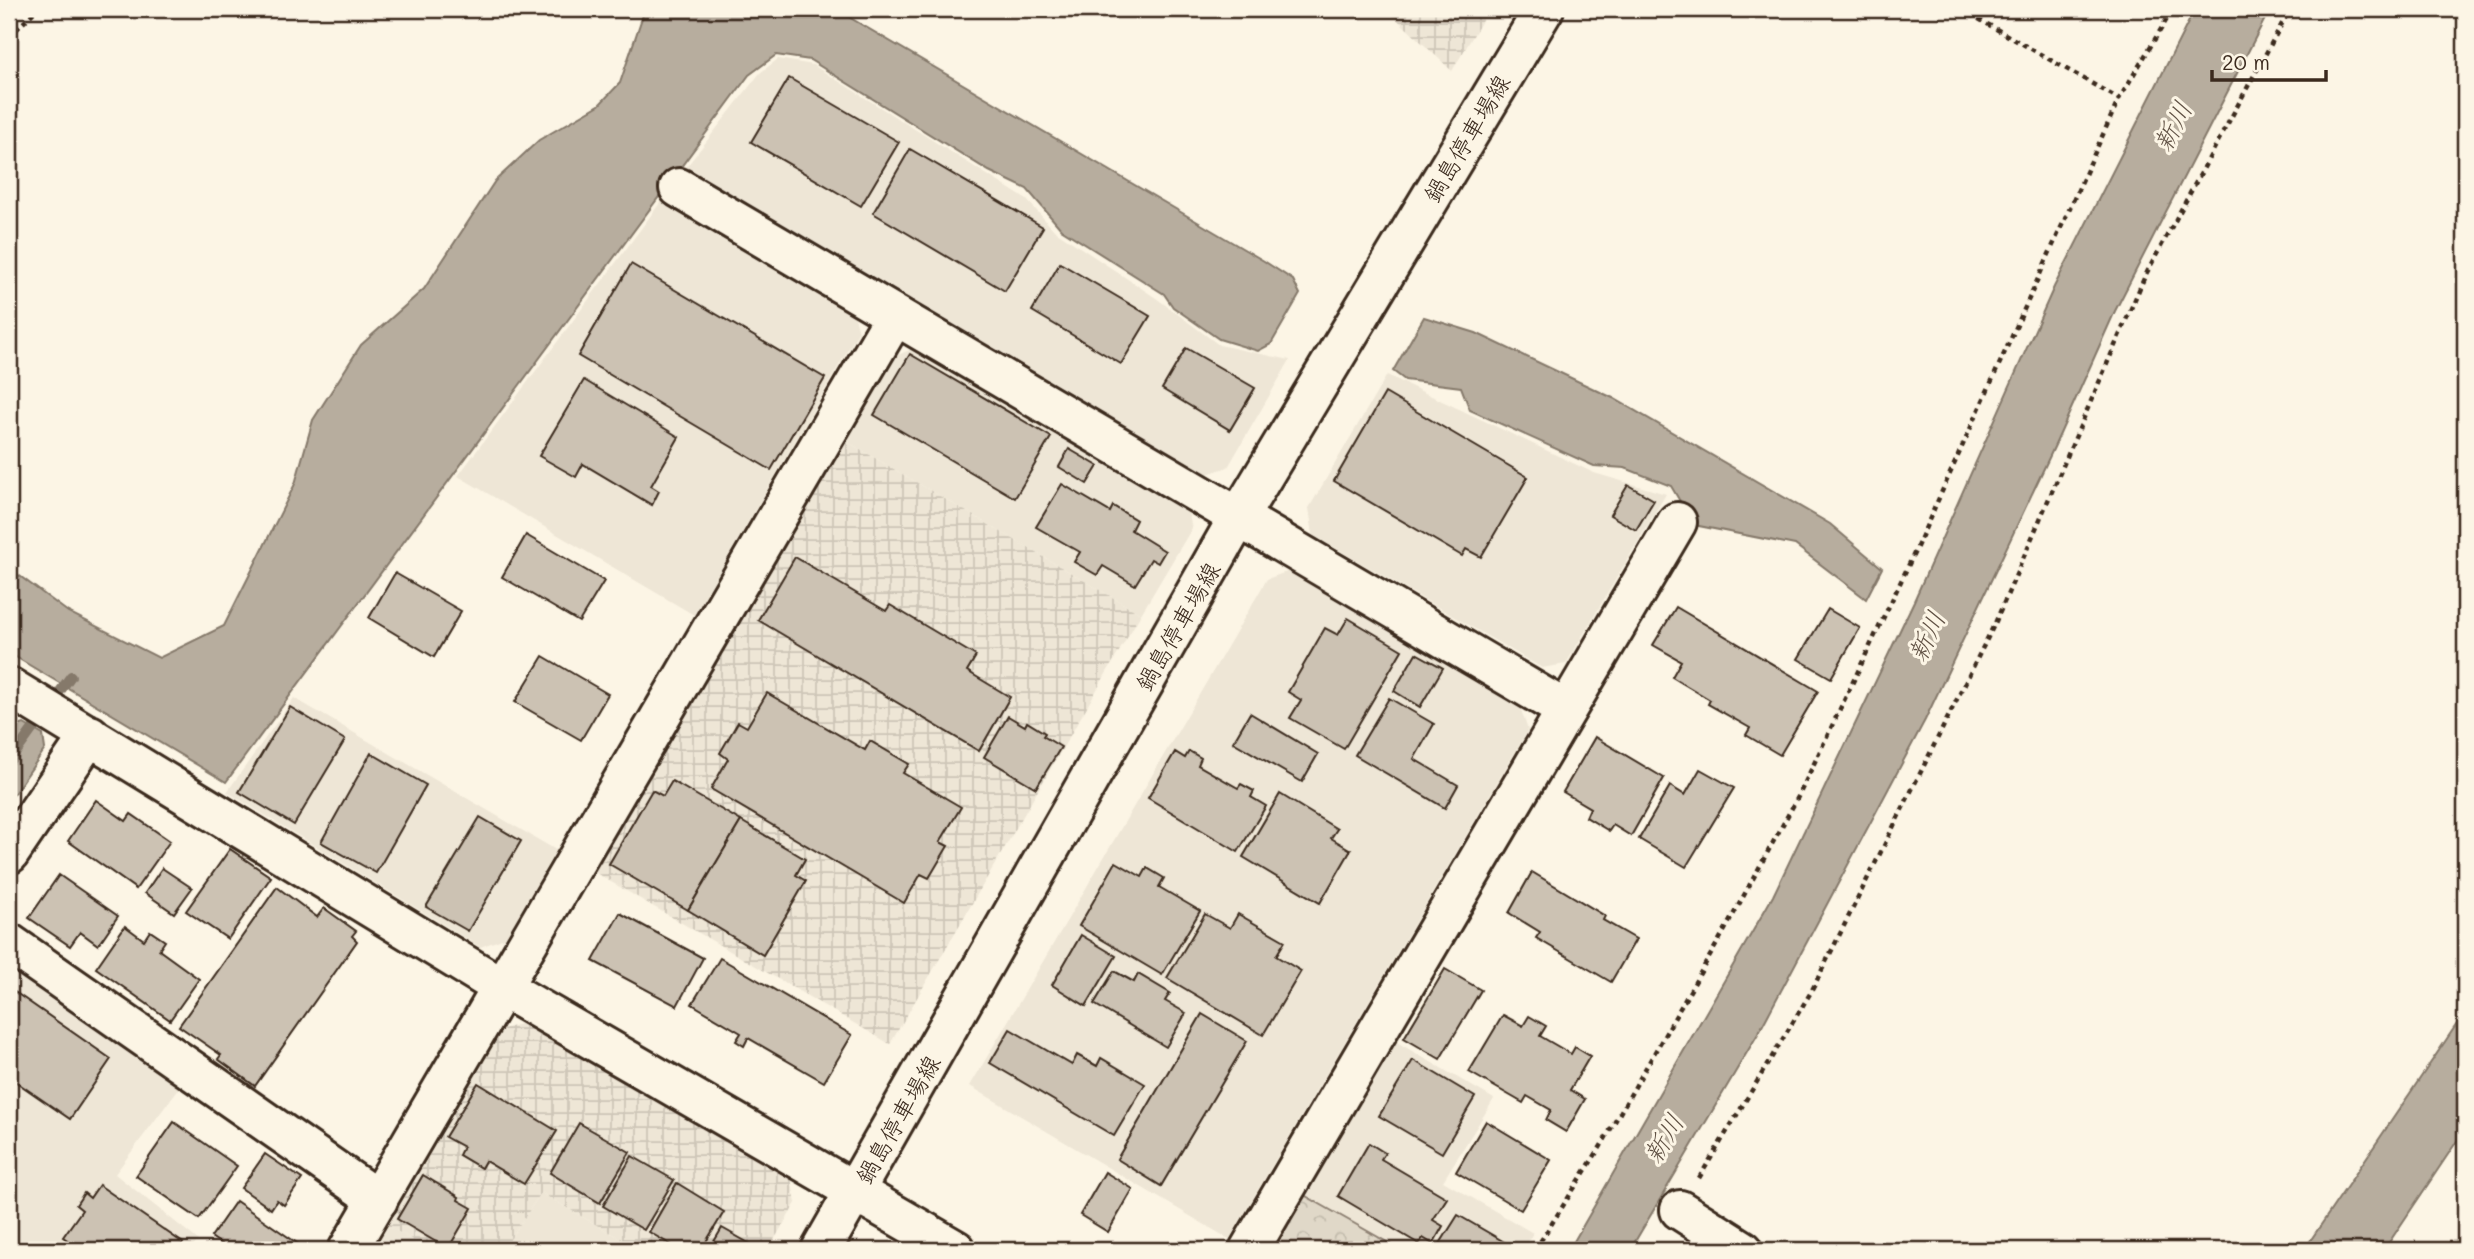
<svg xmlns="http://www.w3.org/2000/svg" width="2474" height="1259" viewBox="0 0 2474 1259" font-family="Mali,'Klee One',sans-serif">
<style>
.built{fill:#eee6d6}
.industrial{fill:url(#industrial-grid)}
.park{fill:url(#park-crowns);stroke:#8e8173;stroke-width:2}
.water{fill:#b7ad9e;stroke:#85796b;stroke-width:2}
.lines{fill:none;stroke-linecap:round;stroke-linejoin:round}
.stream{stroke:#85796b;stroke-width:10}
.building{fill:#ccc2b3;stroke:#3b2a1e;stroke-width:2}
.minor-casing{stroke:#3b2a1e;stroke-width:44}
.major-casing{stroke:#3b2a1e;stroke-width:44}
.path{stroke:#3b2a1e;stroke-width:4.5;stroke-dasharray:5 5;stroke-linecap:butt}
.minor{stroke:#fcf5e5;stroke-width:38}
.major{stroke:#fcf5e5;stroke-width:38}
.labels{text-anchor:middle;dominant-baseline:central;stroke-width:6;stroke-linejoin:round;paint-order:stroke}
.street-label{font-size:24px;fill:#3b2a1e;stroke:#fcf5e5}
.water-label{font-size:26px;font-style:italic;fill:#605144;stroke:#fcf5e5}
</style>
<defs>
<pattern id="industrial-grid" width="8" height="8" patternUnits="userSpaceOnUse" patternTransform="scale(1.75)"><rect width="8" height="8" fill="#eee6d6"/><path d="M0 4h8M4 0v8" fill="none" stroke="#cdc5b7"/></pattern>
<pattern id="park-crowns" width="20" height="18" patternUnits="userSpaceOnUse" patternTransform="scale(1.75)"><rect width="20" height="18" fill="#e0d8c8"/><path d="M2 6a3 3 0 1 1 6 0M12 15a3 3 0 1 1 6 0" fill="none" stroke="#c1baab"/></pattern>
</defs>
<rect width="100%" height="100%" fill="#fcf5e5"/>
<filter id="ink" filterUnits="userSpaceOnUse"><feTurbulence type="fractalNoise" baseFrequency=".0143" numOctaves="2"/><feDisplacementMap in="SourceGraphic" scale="14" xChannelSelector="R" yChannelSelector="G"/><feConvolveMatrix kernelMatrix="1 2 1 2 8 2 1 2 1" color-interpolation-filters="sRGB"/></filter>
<g filter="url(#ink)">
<g class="built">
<path d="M 778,59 L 813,65 L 1027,200 L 1054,230 L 1156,298 L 1219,345 L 1290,360 L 1228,467 L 1207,474 L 684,170 L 760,73 Z"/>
<path d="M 663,199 L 853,311 L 859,331 L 694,615 L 458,476 Z"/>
<path d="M 915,348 L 1187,508 L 1192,528 L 1141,614 L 846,441 L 895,356 Z"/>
<path d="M 1387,375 L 1594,473 L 1666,494 L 1566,664 L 1542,668 L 1313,535 L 1309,508 Z"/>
<path d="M 1292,570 L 1519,704 L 1528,730 L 1229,1239 L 970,1086 L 1267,579 Z"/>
<path d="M 294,698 L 556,850 L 505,938 L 480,947 L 227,792 Z"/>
<path d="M 9,968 L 179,1088 L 115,1174 L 198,1240 L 191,1250 L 14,1250 L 9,1247 Z"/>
<path d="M 1395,1041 L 1494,1099 L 1443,1181 L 1533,1233 L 1523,1250 L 1401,1250 L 1304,1195 Z"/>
<path d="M 541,1193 L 640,1250 L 503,1250 Z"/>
<path d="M 388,1226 L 430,1250 L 374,1250 Z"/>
</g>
<g class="industrial">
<path d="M 1386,9 L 1489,9 L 1452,71 Z"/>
<path d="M 846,441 L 1141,614 L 890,1044 L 594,872 Z"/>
<path d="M 524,1023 L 791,1178 L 796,1203 L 768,1250 L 640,1250 L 541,1193 L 503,1250 L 430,1250 L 388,1226 L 503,1029 Z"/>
</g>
<path class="park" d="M 1304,1195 L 1401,1250 L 1272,1250 Z"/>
<g class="water">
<path d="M 645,9 L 835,9 L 1264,261 L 1293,280 L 1300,294 L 1271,344 L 1258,351 L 1219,339 L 1173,307 L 1164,294 L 1061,229 L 1027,189 L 989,171 L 810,60 L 776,55 L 749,75 L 226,782 L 9,653 L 9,568 L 68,612 L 159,658 L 224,626 L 295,484 L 313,420 L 361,345 L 424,289 L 495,181 L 539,140 L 599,105 L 620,83 Z"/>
<path d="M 2195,9 L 2270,9 L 2115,311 L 2055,445 L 1925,720 L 1759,1032 L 1630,1250 L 1569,1250 L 1773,896 L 1914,601 L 2054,287 Z"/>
<path d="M 1424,317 L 1476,333 L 1613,398 L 1830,524 L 1882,568 L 1866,599 L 1795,545 L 1694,525 L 1671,486 L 1625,468 L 1594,466 L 1470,410 L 1461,387 L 1405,380 L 1393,371 Z"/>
<path d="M 24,724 L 43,735 L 45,749 L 9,801 L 9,729 Z"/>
<path d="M 2465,1012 L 2465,1129 L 2384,1250 L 2304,1250 Z"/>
</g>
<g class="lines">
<path class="stream" d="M 9,762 L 71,676"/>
</g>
<g class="building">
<path d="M 789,78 L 899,142 L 861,206 L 751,142 Z"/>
<path d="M 910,149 L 1043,227 L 1005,291 L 873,213 Z"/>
<path d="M 1060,263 L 1150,316 L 1121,364 L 1032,311 Z"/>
<path d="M 631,264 L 825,378 L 771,470 L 578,356 Z"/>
<path d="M 1186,348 L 1255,388 L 1230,430 L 1162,389 Z"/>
<path d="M 910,354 L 1051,437 L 1015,498 L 874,415 Z"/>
<path d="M 584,380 L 679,437 L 651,486 L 659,491 L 652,505 L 583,464 L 576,477 L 539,456 Z"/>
<path d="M 1385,393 L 1528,477 L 1481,557 L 1466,549 L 1462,556 L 1334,481 Z"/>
<path d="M 1069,449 L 1098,466 L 1087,484 L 1059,467 Z"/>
<path d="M 1062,484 L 1110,512 L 1113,506 L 1136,520 L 1131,530 L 1165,551 L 1158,563 L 1151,559 L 1135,585 L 1103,566 L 1097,575 L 1074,562 L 1080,552 L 1036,527 Z"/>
<path d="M 1628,485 L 1654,500 L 1636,530 L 1610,515 Z"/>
<path d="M 526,535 L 604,581 L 579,622 L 502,577 Z"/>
<path d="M 795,557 L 886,611 L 890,605 L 976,656 L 967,671 L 1010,697 L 979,751 L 758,620 Z"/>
<path d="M 395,573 L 461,611 L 434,657 L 369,618 Z"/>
<path d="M 1676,607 L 1818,691 L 1780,755 L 1746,735 L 1750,728 L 1708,704 L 1710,700 L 1672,677 L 1681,661 L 1653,645 Z"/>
<path d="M 1828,609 L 1860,628 L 1831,678 L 1798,659 Z"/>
<path d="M 1348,618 L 1402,650 L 1344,749 L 1290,718 L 1301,700 L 1288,692 L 1325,628 L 1338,635 Z"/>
<path d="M 1416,653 L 1443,668 L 1420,707 L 1394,691 Z"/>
<path d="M 543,656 L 608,694 L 581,740 L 515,702 Z"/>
<path d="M 767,693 L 865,750 L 870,741 L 909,764 L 903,773 L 961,807 L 940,842 L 948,846 L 929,878 L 921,874 L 904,903 L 711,789 L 728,759 L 720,753 L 738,722 L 747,727 Z"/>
<path d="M 1389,698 L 1434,724 L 1414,759 L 1458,785 L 1445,808 L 1355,755 Z"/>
<path d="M 290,707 L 345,740 L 294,825 L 239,792 Z"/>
<path d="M 1250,713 L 1318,754 L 1302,782 L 1233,742 Z"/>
<path d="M 1008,716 L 1025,726 L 1027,722 L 1045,733 L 1043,736 L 1061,747 L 1036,788 L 984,757 Z"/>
<path d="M 1595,737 L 1664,778 L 1631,836 L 1613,825 L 1609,831 L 1586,817 L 1590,808 L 1563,792 Z"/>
<path d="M 1189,751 L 1201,758 L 1198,765 L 1238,788 L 1241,784 L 1254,791 L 1251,797 L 1266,806 L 1238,852 L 1148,798 L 1175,752 L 1185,758 Z"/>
<path d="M 371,753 L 426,785 L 376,873 L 321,842 Z"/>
<path d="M 1700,769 L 1734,788 L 1686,867 L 1639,839 L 1670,786 L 1685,795 Z"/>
<path d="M 672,781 L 741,821 L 688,910 L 609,864 L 652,790 L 663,796 Z"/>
<path d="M 1280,794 L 1337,829 L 1331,838 L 1351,850 L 1320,903 L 1243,857 Z"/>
<path d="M 96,800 L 126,821 L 131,814 L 170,841 L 136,889 L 68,841 Z"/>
<path d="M 480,817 L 521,841 L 468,931 L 426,907 Z"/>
<path d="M 741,821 L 805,859 L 796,875 L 806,881 L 763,955 L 688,910 Z"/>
<path d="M 230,849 L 271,877 L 228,939 L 186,911 Z"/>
<path d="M 1116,862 L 1142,877 L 1147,868 L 1164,878 L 1159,887 L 1200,911 L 1162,975 L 1079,926 Z"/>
<path d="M 162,868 L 192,888 L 174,913 L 145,893 Z"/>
<path d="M 1532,872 L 1605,916 L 1603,920 L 1636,939 L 1611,982 L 1536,938 L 1540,932 L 1509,913 Z"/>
<path d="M 59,875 L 118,916 L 98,945 L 80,932 L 70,946 L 29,918 Z"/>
<path d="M 277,887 L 317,917 L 324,908 L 356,931 L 352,936 L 357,941 L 255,1086 L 218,1059 L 221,1055 L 179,1026 Z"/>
<path d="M 620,913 L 703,958 L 677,1006 L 593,961 Z"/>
<path d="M 1205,914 L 1230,928 L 1238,914 L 1285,941 L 1276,956 L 1301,971 L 1263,1035 L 1167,978 Z"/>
<path d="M 125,926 L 144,940 L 150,931 L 165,941 L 159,950 L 199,979 L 170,1020 L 96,968 Z"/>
<path d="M 1081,935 L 1116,956 L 1086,1006 L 1052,985 Z"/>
<path d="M 720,958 L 852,1035 L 824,1082 L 748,1038 L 744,1046 L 736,1041 L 741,1033 L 692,1004 Z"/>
<path d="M 1445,969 L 1481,990 L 1440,1059 L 1404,1038 Z"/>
<path d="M 1114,971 L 1134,982 L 1138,974 L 1170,993 L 1165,1001 L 1186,1013 L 1166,1047 L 1094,1004 Z"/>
<path d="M 9,988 L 111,1059 L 70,1119 L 9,1077 Z"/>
<path d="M 1202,1014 L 1247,1041 L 1161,1186 L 1117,1159 Z"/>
<path d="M 1503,1015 L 1523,1026 L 1529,1016 L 1546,1026 L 1540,1036 L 1571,1054 L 1575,1047 L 1590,1056 L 1570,1090 L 1585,1099 L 1566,1132 L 1546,1120 L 1551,1110 L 1527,1096 L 1523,1103 L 1469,1072 Z"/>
<path d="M 1010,1029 L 1072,1065 L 1077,1055 L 1097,1066 L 1101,1058 L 1145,1084 L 1114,1136 L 990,1063 Z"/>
<path d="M 1413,1060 L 1475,1097 L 1442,1153 L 1379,1116 Z"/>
<path d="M 478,1083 L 557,1131 L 524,1184 L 485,1161 L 481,1168 L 459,1155 L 463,1147 L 445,1137 Z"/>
<path d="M 1486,1121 L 1551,1160 L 1521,1210 L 1456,1172 Z"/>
<path d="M 174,1122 L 237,1166 L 199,1219 L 136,1176 Z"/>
<path d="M 579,1123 L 630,1152 L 600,1203 L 550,1173 Z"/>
<path d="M 1369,1143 L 1385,1153 L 1381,1159 L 1447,1198 L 1433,1220 L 1443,1226 L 1433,1244 L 1423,1238 L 1419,1244 L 1338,1196 Z"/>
<path d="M 265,1154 L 302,1179 L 284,1205 L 277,1200 L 271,1209 L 241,1188 Z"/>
<path d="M 632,1156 L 674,1180 L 644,1230 L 603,1206 Z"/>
<path d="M 1105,1172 L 1133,1189 L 1108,1232 L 1080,1215 Z"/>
<path d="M 423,1175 L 459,1197 L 458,1200 L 472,1208 L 448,1249 L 397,1219 Z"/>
<path d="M 677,1183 L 724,1212 L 701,1250 L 680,1250 L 649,1232 Z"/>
<path d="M 99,1185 L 183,1243 L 178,1250 L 82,1250 L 63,1237 L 82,1210 L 76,1205 L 84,1193 L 90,1198 Z"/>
<path d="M 236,1201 L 307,1250 L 230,1250 L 211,1237 Z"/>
<path d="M 1458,1215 L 1518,1250 L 1436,1250 Z"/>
<path d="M 722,1228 L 761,1250 L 709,1250 Z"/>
</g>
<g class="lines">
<defs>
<g id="minor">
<path d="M 679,188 L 1566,710"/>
<path d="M 9,687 L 503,988 L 956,1250"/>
<path d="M 9,854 L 90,735"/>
<path d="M 9,943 L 378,1200"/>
<path d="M 1680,1210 L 1743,1250"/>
<path d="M 348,1250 L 895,316"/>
<path d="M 1249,1250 L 1677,522"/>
</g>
<path id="major" d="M 821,1250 L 1238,518 L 1544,9"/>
</defs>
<use href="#minor" class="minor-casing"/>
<use href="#major" class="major-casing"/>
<g class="path">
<path d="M 1961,9 L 2119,99"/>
<path d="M 9,37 L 37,9"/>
<path d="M 1699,1178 L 1811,992 L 1996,621 L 2145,276 L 2290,9"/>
<path d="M 1535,1250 L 1601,1146 L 1726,928 L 1799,795 L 1911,560 L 2119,99 L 2173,9"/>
<path d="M 1653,1250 L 1659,1242"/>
</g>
<use href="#minor" class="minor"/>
<use href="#major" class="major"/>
</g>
</g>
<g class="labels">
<g class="street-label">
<text transform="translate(1466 138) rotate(-59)">鍋島停車場線</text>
<text transform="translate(1177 626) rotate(-60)">鍋島停車場線</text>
<text transform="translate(897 1119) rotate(-60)">鍋島停車場線</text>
</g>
<g class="water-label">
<text transform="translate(2172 126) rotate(-63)">新川</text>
<text transform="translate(1926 636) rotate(-65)">新川</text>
<text transform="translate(1663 1138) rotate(-59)">新川</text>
</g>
</g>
<rect width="2474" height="1259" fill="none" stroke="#fcf5e5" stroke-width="35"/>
<rect x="18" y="18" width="2439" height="1224" fill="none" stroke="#3b2a1e" stroke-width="2.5" filter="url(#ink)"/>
<path d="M2212 70v10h114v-10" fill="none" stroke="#3b2a1e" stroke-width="3.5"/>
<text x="2222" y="70" font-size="21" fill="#3b2a1e" stroke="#fcf5e5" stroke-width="5" paint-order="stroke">20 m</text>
</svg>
